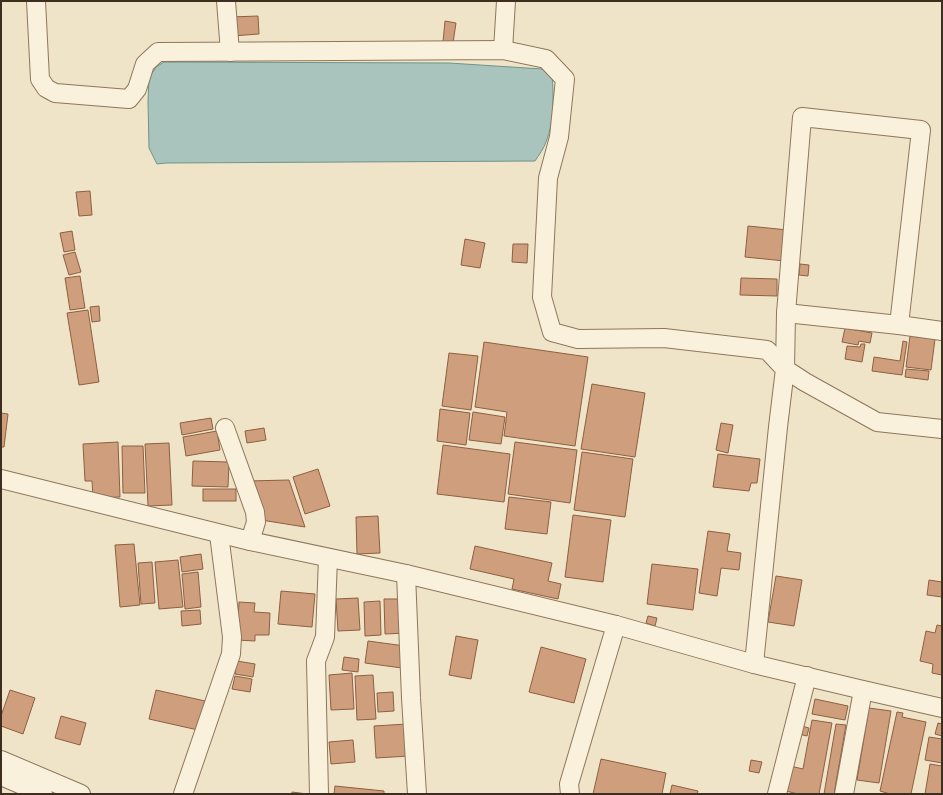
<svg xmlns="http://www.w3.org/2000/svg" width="943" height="795" viewBox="0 0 943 795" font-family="'Libre Baskerville',serif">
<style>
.water{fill:#a9c4bc;stroke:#6f938a}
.building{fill:#cf9f7d;stroke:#8d5f41}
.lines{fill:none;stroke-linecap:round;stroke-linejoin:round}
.minor-casing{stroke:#8d765c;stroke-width:20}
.minor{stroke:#faf1dc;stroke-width:18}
</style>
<rect width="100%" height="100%" fill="#f0e4c8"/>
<path class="water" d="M 164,62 L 449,63 L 542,69 L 552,76 C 554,96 554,123 546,142 C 544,148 539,155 535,161 L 166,163 L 157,164 L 149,148 L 148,101 L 149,78 L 156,67 Z"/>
<g class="building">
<path d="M 258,16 L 259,34 L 232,36 L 231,17 Z"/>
<path d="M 445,21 L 456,23 L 453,43 L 443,42 Z"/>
<path d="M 90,191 L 92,215 L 79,216 L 76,192 Z"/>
<path d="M 748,226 L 788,230 L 785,261 L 745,257 Z"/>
<path d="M 72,231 L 75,250 L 64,252 L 60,233 Z"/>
<path d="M 465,239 L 485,243 L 480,268 L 461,265 Z"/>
<path d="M 513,244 L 528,244 L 527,263 L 512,262 Z"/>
<path d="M 75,252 L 81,272 L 69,275 L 63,255 Z"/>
<path d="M 800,264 L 809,265 L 808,276 L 799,275 Z"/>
<path d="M 80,276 L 85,308 L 70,310 L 65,278 Z"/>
<path d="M 741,278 L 777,279 L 777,296 L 740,295 Z"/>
<path d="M 99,306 L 100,321 L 92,322 L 90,307 Z"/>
<path d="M 88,310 L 99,382 L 79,385 L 67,313 Z"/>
<path d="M 845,328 L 872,333 L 870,343 L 859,341 L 858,345 L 842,342 Z"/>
<path d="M 910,336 L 935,339 L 931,370 L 906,367 Z"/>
<path d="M 903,341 L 907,342 L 902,375 L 872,371 L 874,357 L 900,361 Z"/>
<path d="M 484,342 L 588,357 L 575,446 L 504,436 L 507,412 L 475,407 Z"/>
<path d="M 861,344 L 865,344 L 862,362 L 845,359 L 847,346 L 860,347 Z"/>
<path d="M 449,353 L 478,356 L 471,410 L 442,406 Z"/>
<path d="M 906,369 L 929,371 L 928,380 L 905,377 Z"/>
<path d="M 592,384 L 645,393 L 635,457 L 581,449 Z"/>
<path d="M 440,409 L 470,413 L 466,445 L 437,441 Z"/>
<path d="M 473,412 L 505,417 L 501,444 L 469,440 Z"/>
<path d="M 1,413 L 8,414 L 4,447 L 1,447 Z"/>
<path d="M 211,418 L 213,429 L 182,435 L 180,423 Z"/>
<path d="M 721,423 L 733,425 L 728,453 L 716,450 Z"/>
<path d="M 264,428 L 266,440 L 247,443 L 245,431 Z"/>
<path d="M 217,431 L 220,450 L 186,456 L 183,437 Z"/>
<path d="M 118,442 L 120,497 L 93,498 L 92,481 L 85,481 L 83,444 Z"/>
<path d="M 515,442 L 577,450 L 570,503 L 508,494 Z"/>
<path d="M 169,443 L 172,505 L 148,506 L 145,444 Z"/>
<path d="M 443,445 L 510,454 L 504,502 L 437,494 Z"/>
<path d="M 122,446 L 143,446 L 145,493 L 123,493 Z"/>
<path d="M 582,452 L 633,459 L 625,517 L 574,510 Z"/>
<path d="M 718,454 L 760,459 L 757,483 L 751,483 L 749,491 L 713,487 Z"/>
<path d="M 193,461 L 229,462 L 228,487 L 192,486 Z"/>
<path d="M 318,469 L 330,506 L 305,514 L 293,477 Z"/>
<path d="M 289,480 L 305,527 L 261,520 L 248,481 Z"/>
<rect x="203" y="489" width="33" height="12"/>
<path d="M 509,497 L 551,502 L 547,534 L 505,529 Z"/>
<path d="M 573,515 L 611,520 L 603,582 L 565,577 Z"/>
<path d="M 378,516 L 380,553 L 357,554 L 356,517 Z"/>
<path d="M 708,531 L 730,534 L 727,551 L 741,553 L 739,570 L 721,568 L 717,596 L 699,593 Z"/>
<path d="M 134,544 L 140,605 L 120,607 L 115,545 Z"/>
<path d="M 475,546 L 552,563 L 548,581 L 561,584 L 558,599 L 512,589 L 514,579 L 470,569 Z"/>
<path d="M 201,554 L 203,569 L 182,572 L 180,557 Z"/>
<path d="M 178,560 L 183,607 L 159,609 L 155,562 Z"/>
<path d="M 152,562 L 155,603 L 141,604 L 138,563 Z"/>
<path d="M 652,564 L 698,569 L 693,610 L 647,604 Z"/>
<path d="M 198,572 L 201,607 L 185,609 L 182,574 Z"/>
<path d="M 776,576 L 802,580 L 794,626 L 768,622 Z"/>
<path d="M 929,580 L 942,582 L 942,597 L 927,595 Z"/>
<path d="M 281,591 L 315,594 L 312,627 L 278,624 Z"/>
<path d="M 358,598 L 360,630 L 338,631 L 336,599 Z"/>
<path d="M 384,599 L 405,599 L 406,633 L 385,634 Z"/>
<path d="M 380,601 L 381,635 L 365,636 L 364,602 Z"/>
<path d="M 239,602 L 255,603 L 254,612 L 270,613 L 269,635 L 255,635 L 255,641 L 237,640 Z"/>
<path d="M 200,610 L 201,624 L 182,626 L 181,611 Z"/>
<path d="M 648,616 L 657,618 L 655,626 L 646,623 Z"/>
<path d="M 937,625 L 942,626 L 942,675 L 932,673 L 933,664 L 920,661 L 926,631 L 935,633 Z"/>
<path d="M 456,636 L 478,640 L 471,679 L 449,675 Z"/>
<path d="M 368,641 L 405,646 L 402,668 L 365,663 Z"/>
<path d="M 541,647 L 586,659 L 574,703 L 529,692 Z"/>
<path d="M 344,657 L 359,659 L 358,672 L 342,670 Z"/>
<path d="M 237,661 L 255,664 L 253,677 L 235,674 Z"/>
<path d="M 352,673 L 354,709 L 331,710 L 329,675 Z"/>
<path d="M 373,675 L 376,719 L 357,720 L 355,676 Z"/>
<path d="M 235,676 L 252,679 L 250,692 L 232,689 Z"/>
<path d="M 10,690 L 35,698 L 23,734 L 1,726 L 1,716 Z"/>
<path d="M 156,690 L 205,701 L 198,730 L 149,719 Z"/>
<path d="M 393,692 L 394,711 L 378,712 L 377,693 Z"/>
<path d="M 815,699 L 848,706 L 845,720 L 812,714 Z"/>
<path d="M 869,708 L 891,711 L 879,783 L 857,780 Z"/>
<path d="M 897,712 L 903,713 L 902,717 L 926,722 L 911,794 L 890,794 L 880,791 Z"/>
<path d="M 61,716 L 86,723 L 80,745 L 55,738 Z"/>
<path d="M 812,720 L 832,723 L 819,794 L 798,794 L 786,791 L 790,766 L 803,769 Z"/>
<path d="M 938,723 L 942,724 L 942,736 L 935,734 Z"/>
<path d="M 407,724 L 409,756 L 376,758 L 374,726 Z"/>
<path d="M 836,724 L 846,725 L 834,794 L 824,794 Z"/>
<path d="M 798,725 L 809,728 L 807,736 L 795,733 Z"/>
<path d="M 929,737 L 942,739 L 942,763 L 925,760 Z"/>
<path d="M 353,740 L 355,762 L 331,764 L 329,742 Z"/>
<path d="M 601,759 L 666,773 L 662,794 L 593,794 Z"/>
<path d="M 751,760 L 762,762 L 759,773 L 749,771 Z"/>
<path d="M 930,764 L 942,766 L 942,794 L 925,794 Z"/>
<path d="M 672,785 L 698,791 L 697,794 L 670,794 Z"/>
<path d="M 335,786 L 384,791 L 384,794 L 334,794 Z"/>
<path d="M 292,792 L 307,794 L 292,794 Z"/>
</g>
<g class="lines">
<defs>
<g id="minor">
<path d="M 36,1 L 40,79 L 46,88 L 55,93 L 129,99 L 137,89 L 145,64 L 158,52 L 503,50 L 546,59 L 565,79 L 559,137 L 548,178 L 542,297 L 552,332 L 578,339 L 664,338 L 767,350 L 785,369 L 778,427 L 754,664"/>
<path d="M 226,1 L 230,52"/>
<path d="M 503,50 L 506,1"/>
<path d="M 786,313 L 899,325"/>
<path d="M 942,331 L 899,325 L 921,130 L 802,117 L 786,313 L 785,369 L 805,382 L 877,422 L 942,429"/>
<path d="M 225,428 L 255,512 L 256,522 L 250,541"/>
<path d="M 1,479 L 250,541 L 406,574 L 616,625 L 754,664 L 863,690 L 942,708"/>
<path d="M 406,574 L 411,698 L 417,794"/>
<path d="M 1,760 L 81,794"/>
<path d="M 1,776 L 43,794"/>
<path d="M 183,794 L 231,654 L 232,637 L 219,534"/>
<path d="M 319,794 L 316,661 L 325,637 L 328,558"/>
<path d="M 570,794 L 569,784 L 616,625"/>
<path d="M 777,794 L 807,676"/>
<path d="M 844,794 L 863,690"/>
</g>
</defs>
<use href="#minor" class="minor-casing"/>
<use href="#minor" class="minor"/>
</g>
<rect width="943" height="795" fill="none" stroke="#3d2e20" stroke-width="4"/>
</svg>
